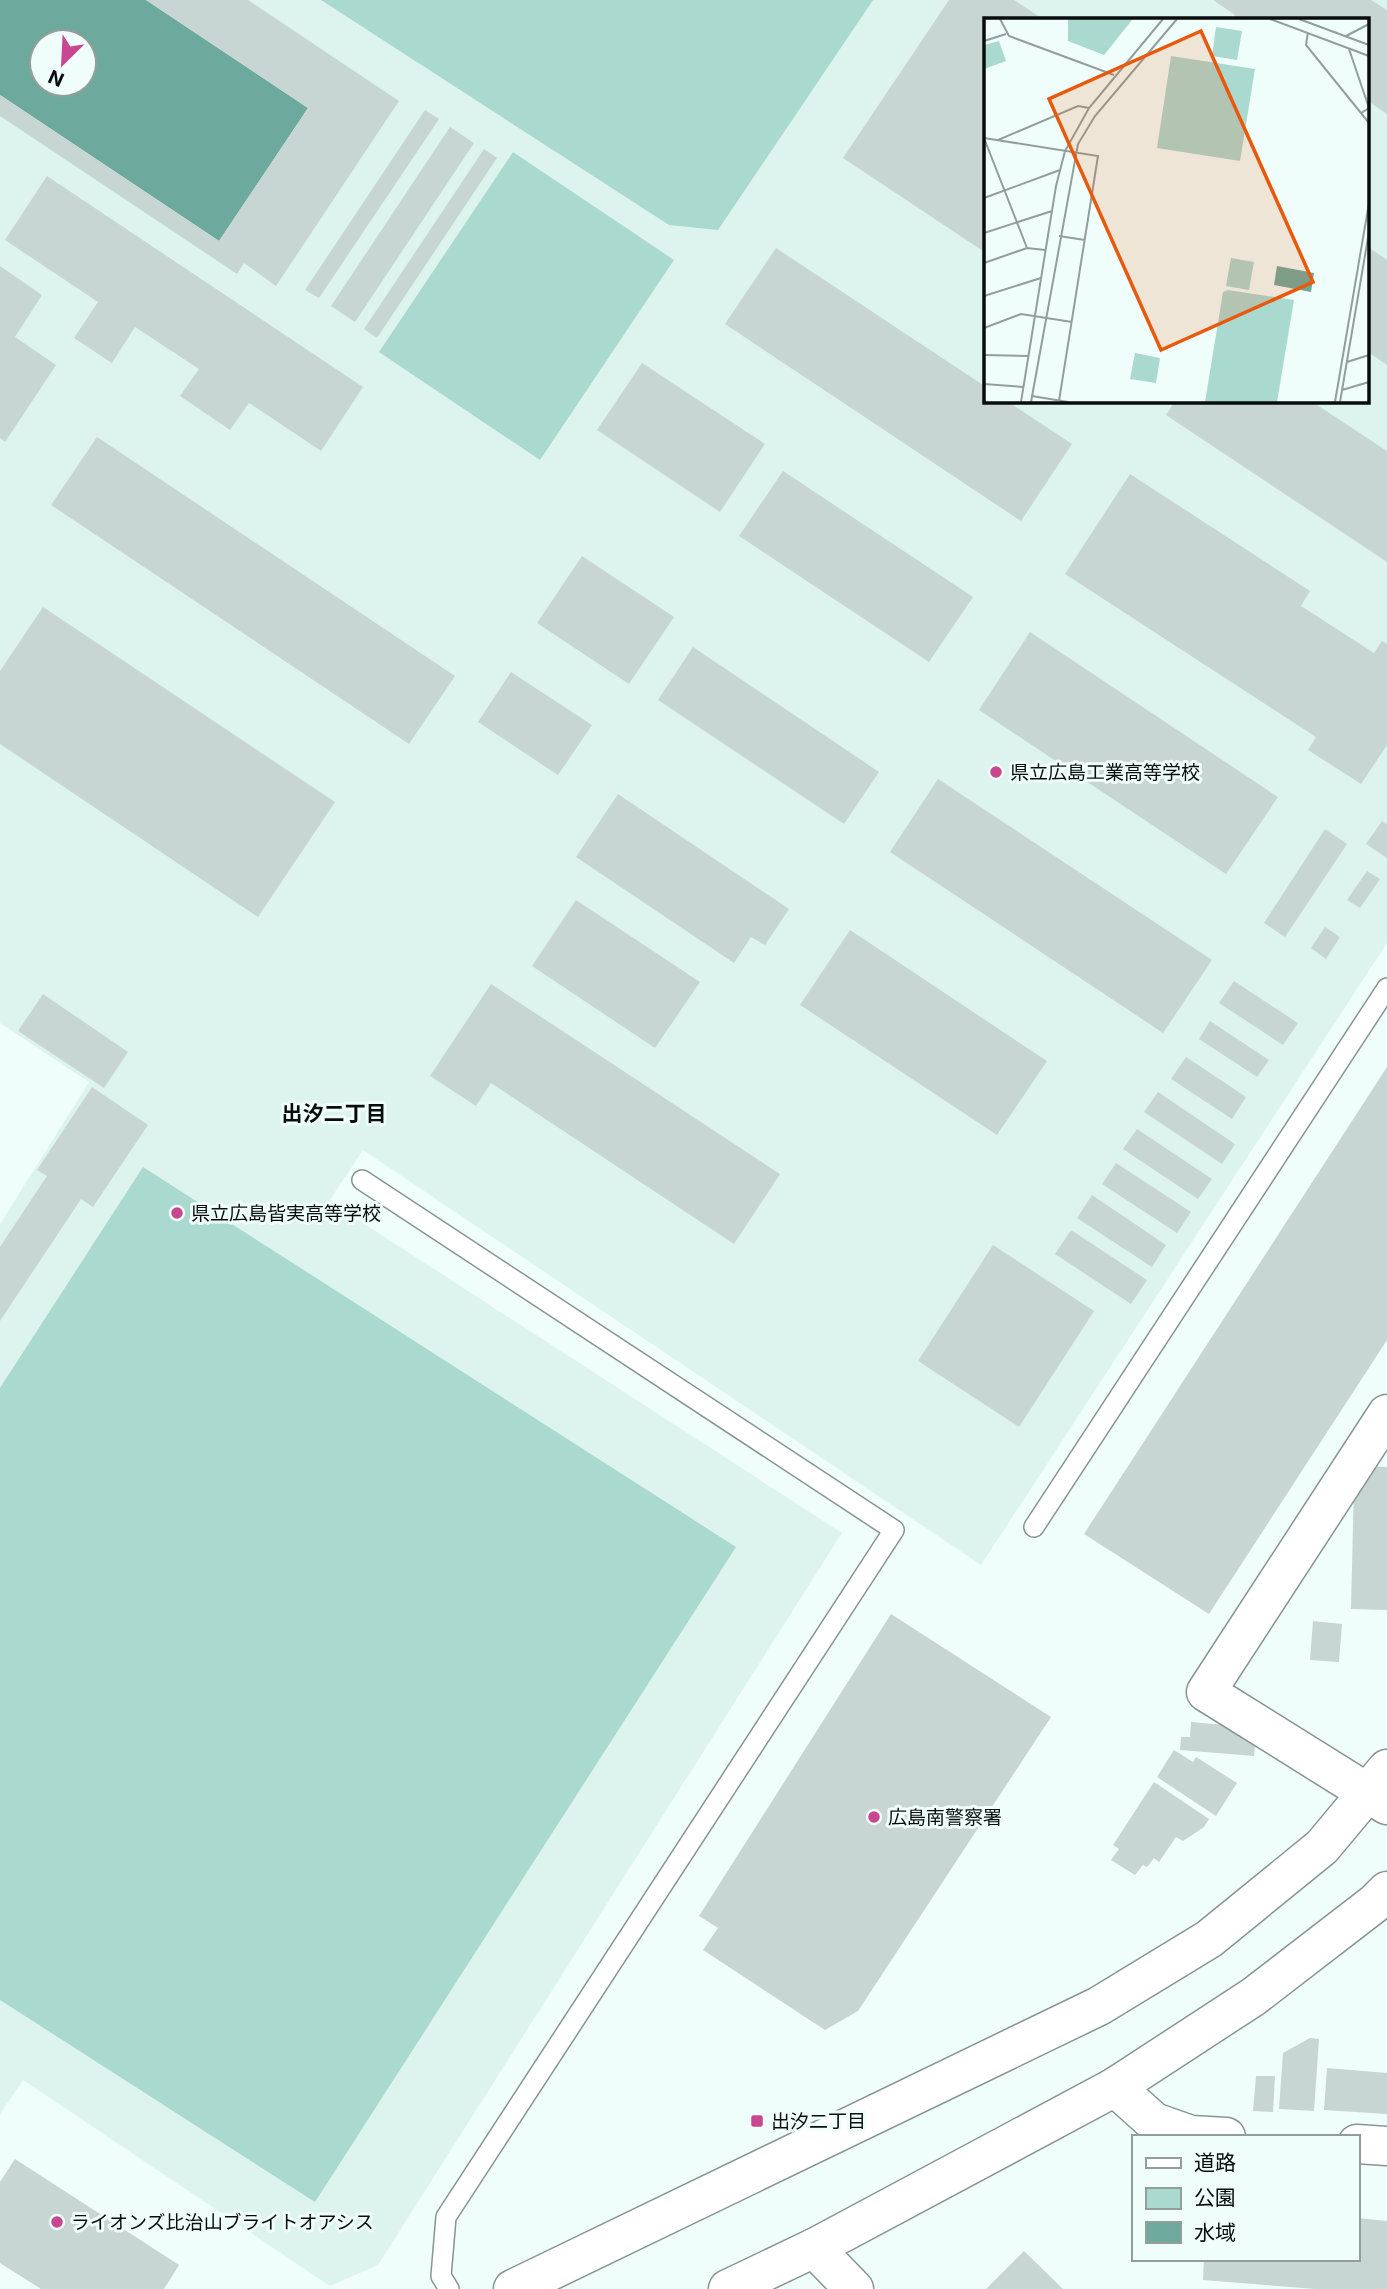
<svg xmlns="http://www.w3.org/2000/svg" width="1387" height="2289" viewBox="0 0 1387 2289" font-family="Inter,'Noto Sans JP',sans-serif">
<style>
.built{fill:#ddf4ee;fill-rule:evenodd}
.green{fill:#aad9cf}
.water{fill:#6da99c;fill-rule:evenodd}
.building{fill:#c7d6d2}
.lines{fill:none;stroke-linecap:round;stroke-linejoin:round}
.service-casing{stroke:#879592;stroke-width:22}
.minor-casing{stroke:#879592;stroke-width:41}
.tertiary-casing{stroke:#879592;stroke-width:41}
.service{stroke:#fff;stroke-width:19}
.minor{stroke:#fff;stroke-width:38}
.tertiary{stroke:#fff;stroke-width:38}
.poi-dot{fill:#c94790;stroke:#effefa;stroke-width:2.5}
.labels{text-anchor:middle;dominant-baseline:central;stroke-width:6;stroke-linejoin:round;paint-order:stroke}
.poi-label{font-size:19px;fill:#080d0c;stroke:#effefa;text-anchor:start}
.neighbourhood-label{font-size:21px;font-weight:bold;fill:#080d0c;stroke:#effefa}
.inset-road{fill:none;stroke:#939e9b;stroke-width:2}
.view{fill:#e8590c;fill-opacity:0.15;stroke:#e8590c;stroke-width:3.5}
.inset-edge{fill:none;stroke:#080d0c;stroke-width:3.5}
</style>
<rect width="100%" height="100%" fill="#effefa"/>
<path class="built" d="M 0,0 L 1387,0 L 1387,943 L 981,1565 L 363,1150 L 329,1201 L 842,1533 L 378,2265 L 330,2286 L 23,2080 L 0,2114 L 0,1224 L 89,1082 L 0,1023 ZM 986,19 L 1368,19 L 1368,401 L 986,401 ZM 42,42 L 84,42 L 84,84 L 42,84 Z"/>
<g class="green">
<path d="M 321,0 L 873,0 L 718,230 L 669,225 Z"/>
<path d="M 513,152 L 674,260 L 540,460 L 379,352 Z"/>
<path d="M 143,1167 L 736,1547 L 315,2202 L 0,2000 L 0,1388 Z"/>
</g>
<path class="water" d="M 0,0 L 146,0 L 308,108 L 219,241 L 0,95 ZM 42,42 L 84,42 L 84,84 L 42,84 Z"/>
<g class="building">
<path d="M 146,0 L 248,0 L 399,101 L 276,286 L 244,263 L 237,274 L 0,116 L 0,95 L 219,241 L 308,108 Z"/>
<path d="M 949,0 L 1014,0 L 1043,19 L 986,19 L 986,253 L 843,158 Z"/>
<path d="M 1213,0 L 1371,0 L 1387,10 L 1387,114 L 1368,101 L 1368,19 L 1232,19 L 1235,15 Z"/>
<path d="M 425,110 L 439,119 L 319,298 L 305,290 Z"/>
<path d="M 450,127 L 474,143 L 355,322 L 331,306 Z"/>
<path d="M 484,149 L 497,158 L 377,338 L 364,329 Z"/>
<path d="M 47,176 L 363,387 L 321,451 L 249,403 L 230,430 L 180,396 L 199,369 L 135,327 L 112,363 L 74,338 L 98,302 L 5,240 Z"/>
<path d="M 1368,247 L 1387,260 L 1387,365 L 1368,352 Z"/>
<path d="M 776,248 L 986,387 L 986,401 L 1007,401 L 1072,444 L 1021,521 L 725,324 Z"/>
<path d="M 0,266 L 42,295 L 15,337 L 56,365 L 5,442 L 0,438 Z"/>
<path d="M 642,363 L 765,444 L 720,512 L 597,430 Z"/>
<path d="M 1175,401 L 1311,401 L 1387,451 L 1387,562 L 1166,415 Z"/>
<path d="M 97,437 L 455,676 L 409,744 L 51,505 Z"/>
<path d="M 783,471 L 973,597 L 929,662 L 739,536 Z"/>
<path d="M 1130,474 L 1310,591 L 1301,606 L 1374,653 L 1382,641 L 1387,644 L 1387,745 L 1361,784 L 1308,750 L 1316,737 L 1065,574 Z"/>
<path d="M 582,556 L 674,617 L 629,684 L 537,623 Z"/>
<path d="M 43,607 L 335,802 L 258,917 L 0,744 L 0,671 Z"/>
<path d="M 1030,632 L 1278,797 L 1226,874 L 979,710 Z"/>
<path d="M 693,647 L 879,772 L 844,824 L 658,700 Z"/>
<path d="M 511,672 L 592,725 L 558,775 L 478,722 Z"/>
<path d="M 938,779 L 1212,960 L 1163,1033 L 890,852 Z"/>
<path d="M 618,794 L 789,909 L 765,945 L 751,937 L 734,963 L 576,857 Z"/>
<path d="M 1382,821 L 1387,824 L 1387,858 L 1366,844 Z"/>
<path d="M 1325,829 L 1347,844 L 1285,937 L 1264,923 Z"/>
<path d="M 1367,871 L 1380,879 L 1360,908 L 1347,900 Z"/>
<path d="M 576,900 L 700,982 L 655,1048 L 532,966 Z"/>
<path d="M 1325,927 L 1340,937 L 1326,959 L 1311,948 Z"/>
<path d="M 850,930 L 1047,1061 L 997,1135 L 800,1005 Z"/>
<path d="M 1234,981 L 1298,1023 L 1283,1045 L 1219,1003 Z"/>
<path d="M 491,984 L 780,1174 L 734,1244 L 491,1083 L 476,1106 L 430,1076 Z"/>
<path d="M 43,994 L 128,1052 L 104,1088 L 18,1031 Z"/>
<path d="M 1210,1021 L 1269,1060 L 1257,1077 L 1199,1039 Z"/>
<path d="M 1186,1057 L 1246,1097 L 1232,1119 L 1171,1079 Z"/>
<path d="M 1387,1067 L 1387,1340 L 1209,1614 L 1084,1534 Z"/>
<path d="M 92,1087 L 148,1125 L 93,1207 L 81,1199 L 0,1321 L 0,1247 L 47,1176 L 37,1170 Z"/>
<path d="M 1158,1092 L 1235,1144 L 1222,1164 L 1144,1112 Z"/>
<path d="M 1137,1129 L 1212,1179 L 1198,1199 L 1123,1149 Z"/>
<path d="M 1116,1163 L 1191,1212 L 1177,1233 L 1102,1184 Z"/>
<path d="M 1092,1195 L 1166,1245 L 1152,1267 L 1077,1218 Z"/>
<path d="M 1071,1230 L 1147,1280 L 1131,1304 L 1055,1254 Z"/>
<path d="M 993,1245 L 1094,1311 L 1019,1427 L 918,1361 Z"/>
<path d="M 1365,1466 L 1387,1467 L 1387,1610 L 1351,1609 L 1354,1484 Z"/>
<path d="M 891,1614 L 1051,1717 L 858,2011 L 825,2030 L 703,1950 L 718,1928 L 699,1916 Z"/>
<path d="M 1313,1621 L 1342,1624 L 1339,1662 L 1310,1660 Z"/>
<path d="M 1191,1722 L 1225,1725 L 1255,1745 L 1254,1756 L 1180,1750 L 1181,1737 L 1190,1737 Z"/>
<path d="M 1174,1750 L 1193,1762 L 1196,1757 L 1237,1783 L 1216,1816 L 1157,1777 Z"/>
<path d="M 1154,1782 L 1209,1819 L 1204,1827 L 1183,1841 L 1176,1837 L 1159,1862 L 1154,1858 L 1147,1867 L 1143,1865 L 1135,1875 L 1111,1860 L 1119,1849 L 1113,1845 Z"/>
<path d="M 1310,2038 L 1319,2039 L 1314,2111 L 1279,2109 L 1283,2053 Z"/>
<path d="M 1327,2068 L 1387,2073 L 1387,2114 L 1324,2110 Z"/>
<path d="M 1256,2076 L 1275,2076 L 1273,2112 L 1253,2111 Z"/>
<path d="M 15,2159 L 179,2265 L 164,2289 L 41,2289 L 0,2263 L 0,2182 Z"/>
<path d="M 1357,2218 L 1387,2221 L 1387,2289 L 1315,2289 L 1203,2280 L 1204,2259 L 1357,2259 Z"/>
<path d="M 1024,2251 L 1063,2289 L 986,2289 Z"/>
</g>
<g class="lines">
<defs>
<g id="service">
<path d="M 362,1180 L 894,1530 L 446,2217 L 441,2276 L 449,2289"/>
<path d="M 1034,1527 L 1387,988"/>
</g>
<g id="minor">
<path d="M 1387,1414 L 1206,1692 L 1387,1805"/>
<path d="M 1115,2087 L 1154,2122 L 1191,2135 L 1226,2137"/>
<path d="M 1357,2144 L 1387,2146"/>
<path d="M 814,2248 L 854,2289"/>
</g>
<g id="tertiary">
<path d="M 513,2289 L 1099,2006 L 1209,1939 L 1322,1847 L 1387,1769"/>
<path d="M 728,2289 L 814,2248 L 1115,2087 L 1253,1997 L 1375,1903 L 1387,1891"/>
</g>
</defs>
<use href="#service" class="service-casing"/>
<use href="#minor" class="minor-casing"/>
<use href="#tertiary" class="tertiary-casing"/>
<use href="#service" class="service"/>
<use href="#minor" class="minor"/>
<use href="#tertiary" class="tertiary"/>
</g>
<g class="poi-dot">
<circle cx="996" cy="772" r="7"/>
<circle cx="177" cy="1213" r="7"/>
<circle cx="874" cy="1817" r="7"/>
<rect x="750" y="2114" width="14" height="14" rx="3.5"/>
<circle cx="57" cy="2222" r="7"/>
</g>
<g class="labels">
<g class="poi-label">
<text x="1010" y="772">県立広島工業高等学校</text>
<text x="191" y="1213">県立広島皆実高等学校</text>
<text x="888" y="1817">広島南警察署</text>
<text x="771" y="2121">出汐二丁目</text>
<text x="71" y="2222">ライオンズ比治山ブライトオアシス</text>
</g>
<g class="neighbourhood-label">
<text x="334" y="1113">出汐二丁目</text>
</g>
</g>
<g transform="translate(984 18)">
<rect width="385" height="385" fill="#effefa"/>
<path d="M 84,1 L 146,1 L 148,2 L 120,37 L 84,23 ZM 232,9 L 258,13 L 253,42 L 228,38 ZM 15,23 L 22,43 L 0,51 L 0,27 ZM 187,38 L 271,51 L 256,143 L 173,130 ZM 247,240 L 270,244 L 265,272 L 242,268 ZM 244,272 L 310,282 L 293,384 L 221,384 L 239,274 ZM 151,335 L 176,340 L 172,365 L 146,361 Z" fill="#aad9cf"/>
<path d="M 293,248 L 330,255 L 327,274 L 290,267 Z" fill="#6da99c"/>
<path class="inset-road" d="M 16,1 L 25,18 L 130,57M 286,1 L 385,38M 315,1 L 385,27M 324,14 L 322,27 L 385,105M 362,18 L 385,6M 0,23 L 22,16M 365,31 L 385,90 L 377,95M 0,120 L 114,138 L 75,383M 0,120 L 43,230M 14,122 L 94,88 L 105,90M 0,180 L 76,152M 0,215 L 68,193M 75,218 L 101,222M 0,245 L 43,230 L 61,232M 0,278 L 57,260M 0,310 L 37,296 L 88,304M 0,337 L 44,338M 363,344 L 385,337M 0,366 L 39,369M 358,372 L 385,364M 48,378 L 84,384M 37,384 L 72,168 L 81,133 L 105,90 L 179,1M 47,384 L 94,126 L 111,98 L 193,1M 351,384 L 385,185M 356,384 L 385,214"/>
<path class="view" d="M 217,13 L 329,264 L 177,332 L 65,81 Z"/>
<rect width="385" height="385" class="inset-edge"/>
</g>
<rect x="1132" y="2135" width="228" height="126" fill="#effefa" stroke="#939e9b" stroke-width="2"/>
<rect x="1146" y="2158" width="35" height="10" fill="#ffffff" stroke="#939e9b" stroke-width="2"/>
<text x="1194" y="2170" font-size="21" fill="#080d0c">道路</text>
<rect x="1146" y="2188" width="35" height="21" fill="#aad9cf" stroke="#939e9b" stroke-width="2"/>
<text x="1194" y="2205" font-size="21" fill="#080d0c">公園</text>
<rect x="1146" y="2222" width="35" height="21" fill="#6da99c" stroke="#939e9b" stroke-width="2"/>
<text x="1194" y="2240" font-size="21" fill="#080d0c">水域</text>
<g transform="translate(63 63) rotate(204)"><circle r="33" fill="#effefa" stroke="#939e9b" stroke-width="2"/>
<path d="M0-5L12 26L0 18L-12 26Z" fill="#c94790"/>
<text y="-10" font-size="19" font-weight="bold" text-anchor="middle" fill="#080d0c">N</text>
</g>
</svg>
